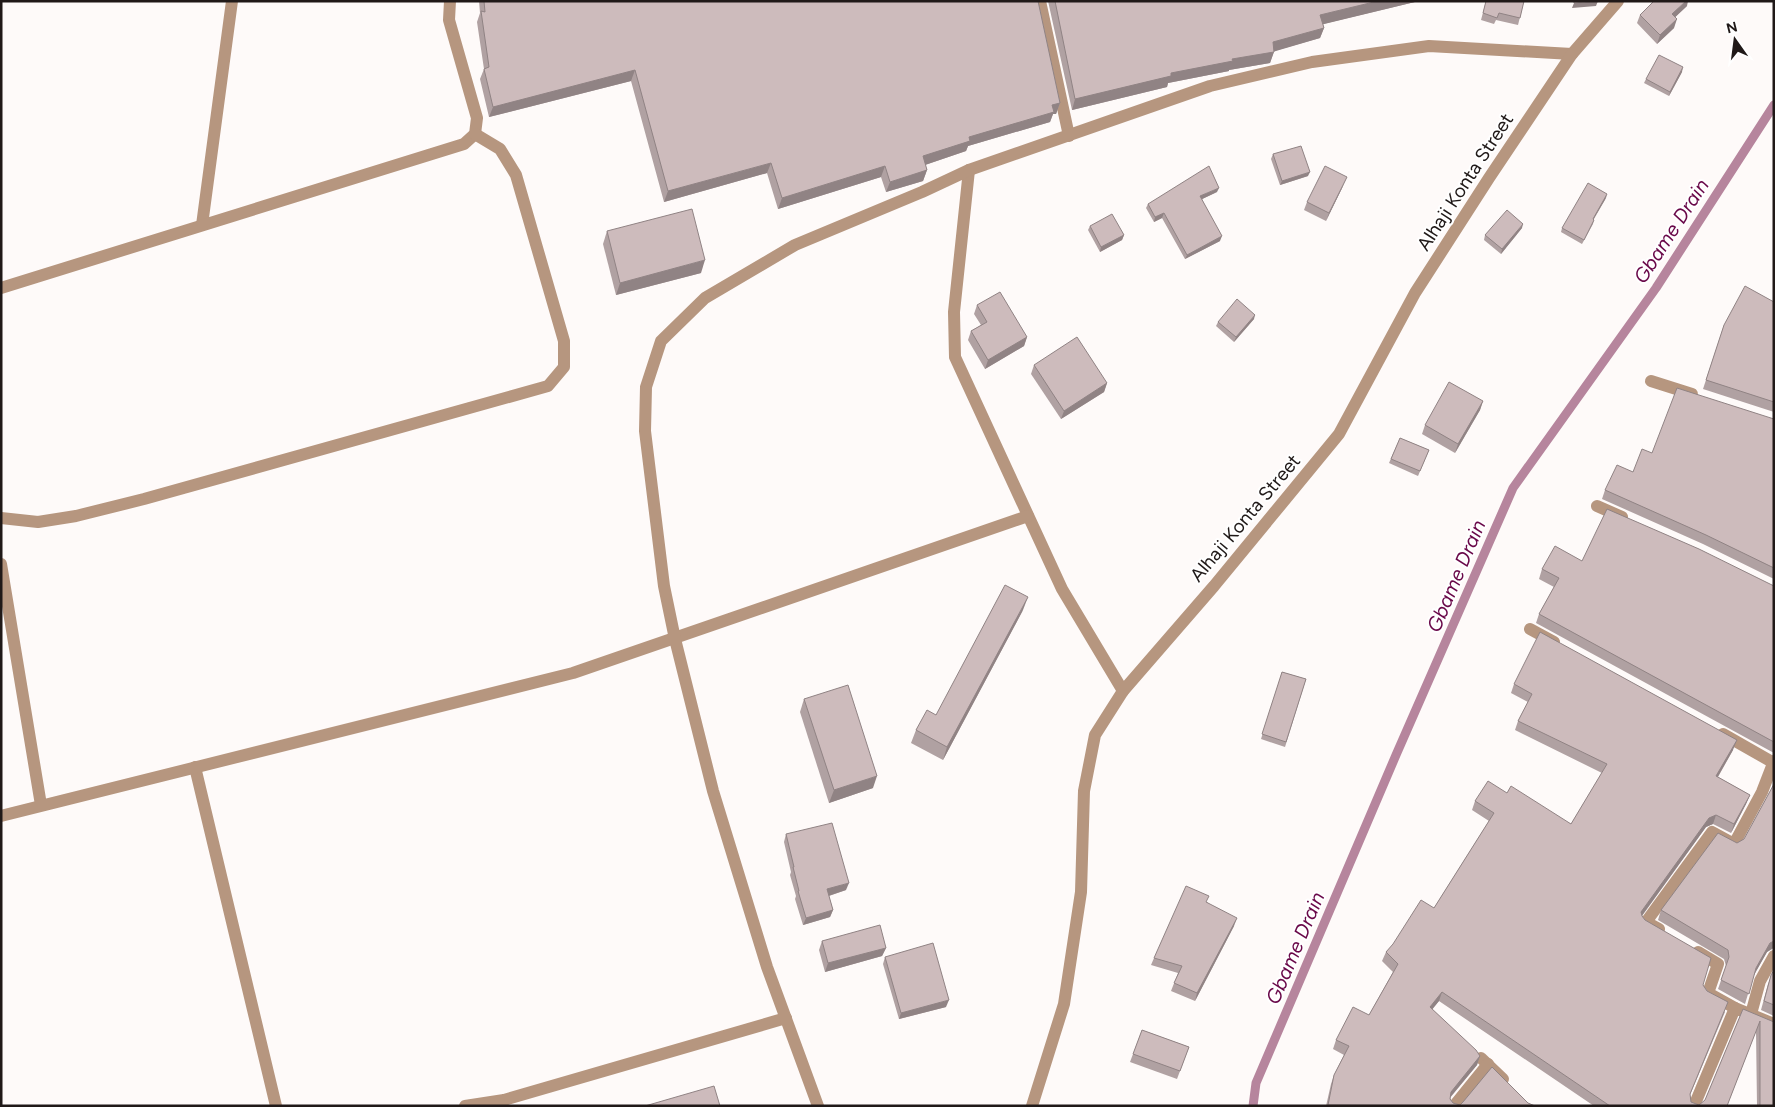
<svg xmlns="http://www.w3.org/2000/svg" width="1775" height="1107" viewBox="0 0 1775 1107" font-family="Figtree,sans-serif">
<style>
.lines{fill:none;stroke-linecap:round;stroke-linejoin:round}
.stream{stroke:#b6859d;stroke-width:9}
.minor{stroke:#b6967f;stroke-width:12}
.wall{fill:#b0a1a2}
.shaded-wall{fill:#908384}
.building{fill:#cdbbbc;stroke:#908384}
.labels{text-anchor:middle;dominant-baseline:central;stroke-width:4;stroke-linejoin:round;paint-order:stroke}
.street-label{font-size:19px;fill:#201918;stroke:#fff}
.water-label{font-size:20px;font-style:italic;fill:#690849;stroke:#fff}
</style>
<rect width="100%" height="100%" fill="#fefaf9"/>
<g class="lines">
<path class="stream" d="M 1253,1106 L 1256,1083 L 1396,755 L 1513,488 L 1656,288 L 1774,105"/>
<g class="minor">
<path d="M 1040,1 L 1069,136"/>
<path d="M 969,170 L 954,312 L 955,357 L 1062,589 L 1123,691"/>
<path d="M 202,225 L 232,1"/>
<path d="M 1,288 L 464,144 L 475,134 L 477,118 L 449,20 L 450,1"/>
<path d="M 1651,381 L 1692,394"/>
<path d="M 1597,506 L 1622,517"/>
<path d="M 1,518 L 38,522 L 76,516 L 144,499 L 548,386 L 564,367 L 564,341 L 516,175 L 500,149 L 475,134"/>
<path d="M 1,564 L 41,805"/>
<path d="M 1530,629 L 1554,642"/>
<path d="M 1723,734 L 1774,763"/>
<path d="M 195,767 L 276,1106"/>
<path d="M 1,816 L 573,673 L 1028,516"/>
<path d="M 1659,929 L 1646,922 L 1712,832 L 1734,844 L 1762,792 L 1774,761"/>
<path d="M 1698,952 L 1718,964 L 1708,993 L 1735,1008"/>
<path d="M 1751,1014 L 1760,981 L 1774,956"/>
<path d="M 1481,1058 L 1503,1079"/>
<path d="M 465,1106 L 504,1100 L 786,1018"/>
<path d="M 818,1106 L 767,967 L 713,791 L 675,639 L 664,586 L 645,431 L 646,387 L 661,341 L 705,298 L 795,245 L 922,192 L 969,170 L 1210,86 L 1312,62 L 1429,46 L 1572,54"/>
<path d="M 1032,1106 L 1064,1004 L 1081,892 L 1084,791 L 1095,735 L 1123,691 L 1214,586 L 1339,434 L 1415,293 L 1489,178 L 1572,54 L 1618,1"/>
<path d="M 1454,1106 L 1488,1064"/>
<path d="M 1694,1106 L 1735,1008 L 1774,1024"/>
</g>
</g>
<g class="wall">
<path d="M 479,1 L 1038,1 L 1060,103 L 1056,114 L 1053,114 L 1050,122 L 968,146 L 966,151 L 925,165 L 927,170 L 923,181 L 886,192 L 881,177 L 778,209 L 767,173 L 664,202 L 631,81 L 489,117 L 480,79 L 484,69 L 477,22 L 480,13 Z"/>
<path d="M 1048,1 L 1419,1 L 1323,24 L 1324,28 L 1320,38 L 1274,51 L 1270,63 L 1229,70 L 1229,71 L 1168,83 L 1167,87 L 1072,110 Z"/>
<path d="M 1486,1 L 1524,1 L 1518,25 L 1496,20 L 1494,24 L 1481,20 Z"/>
<path d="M 1687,6 L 1675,17 L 1674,28 L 1657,44 L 1637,23 L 1640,15 Z"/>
<path d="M 1682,72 L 1669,96 L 1644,83 L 1646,79 Z"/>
<path d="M 1273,154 L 1308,176 L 1280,185 L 1271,159 Z"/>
<path d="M 1343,186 L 1326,221 L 1304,210 L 1307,202 Z"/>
<path d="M 1217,192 L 1202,199 L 1220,241 L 1185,259 L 1162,218 L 1154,222 L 1146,208 L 1148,204 Z"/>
<path d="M 1606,198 L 1594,219 L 1593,224 L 1582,244 L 1561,232 L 1562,228 Z"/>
<path d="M 1090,226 L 1124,235 L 1122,240 L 1100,252 L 1088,230 Z"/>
<path d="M 1522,228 L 1501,254 L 1484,240 L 1485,235 Z"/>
<path d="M 607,231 L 701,273 L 616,295 L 603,244 Z"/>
<path d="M 1774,302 L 1774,412 L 1703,389 L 1724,325 Z"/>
<path d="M 977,305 L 1027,337 L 1024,346 L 985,369 L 968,340 L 971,331 L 981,325 L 974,314 Z"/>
<path d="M 1254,319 L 1234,342 L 1216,326 L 1218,322 Z"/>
<path d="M 1034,365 L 1107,383 L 1104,392 L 1061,419 L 1031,374 Z"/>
<path d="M 1483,401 L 1480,410 L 1455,453 L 1422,434 L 1425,425 Z"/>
<path d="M 1774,419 L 1774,579 L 1703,544 L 1602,499 L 1605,490 L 1633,472 L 1652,453 Z"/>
<path d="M 1400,438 L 1429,450 L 1418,476 L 1389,463 Z"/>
<path d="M 1582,561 L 1774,586 L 1774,753 L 1536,623 L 1539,614 L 1554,587 L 1539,579 L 1542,569 Z"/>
<path d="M 1023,610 L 943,760 L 911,743 L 916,730 L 936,715 Z"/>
<path d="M 1282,672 L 1306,679 L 1285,747 L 1261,739 Z"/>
<path d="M 1514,684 L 1733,750 L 1718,777 L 1750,795 L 1746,804 L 1731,833 L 1713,824 L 1706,827 L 1642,916 L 1703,985 L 1725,1012 L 1690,1095 L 1691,1102 L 1699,1105 L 1705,1100 L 1743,1009 L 1774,1022 L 1774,1106 L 1757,1106 L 1756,1031 L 1727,1106 L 1594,1106 L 1439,1001 L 1432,1009 L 1480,1056 L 1477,1065 L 1450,1098 L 1453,1103 L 1460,1105 L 1528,1103 L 1535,1106 L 1326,1106 L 1331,1084 L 1334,1075 L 1344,1055 L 1333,1049 L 1336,1040 L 1369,1015 L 1393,972 L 1382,961 L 1386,952 L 1434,908 L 1489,821 L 1472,810 L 1475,801 L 1507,793 L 1571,824 L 1602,773 L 1515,730 L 1518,721 L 1528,702 L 1511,693 Z"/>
<path d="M 804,699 L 873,788 L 829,803 L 800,712 Z"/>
<path d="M 1774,784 L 1774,948 L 1767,952 L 1754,974 L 1745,1004 L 1718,989 L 1726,966 L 1724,959 L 1658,920 L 1661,910 L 1737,843 L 1744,839 Z"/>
<path d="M 786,834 L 846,890 L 829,896 L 833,910 L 830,917 L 803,925 L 795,899 L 796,896 L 790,875 L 791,872 L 784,842 Z"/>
<path d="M 1207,902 L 1234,926 L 1195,1001 L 1171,991 L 1178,973 L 1151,965 L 1154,958 Z"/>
<path d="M 822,941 L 886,948 L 882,956 L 825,972 L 819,950 Z"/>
<path d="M 885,957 L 946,1007 L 899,1019 L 883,964 Z"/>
<path d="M 1774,970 L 1774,1016 L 1761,1010 L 1768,984 Z"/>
<path d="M 1142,1030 L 1189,1047 L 1177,1079 L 1130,1062 Z"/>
</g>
<g class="shaded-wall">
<path d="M 1378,1 L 1419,1 L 1316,26 L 1320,15 Z"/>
<path d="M 1598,1 L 1596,6 L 1572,8 L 1574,3 Z"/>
<path d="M 1686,1 L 1688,1 L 1687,6 L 1669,23 L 1672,14 Z"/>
<path d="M 1677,19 L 1674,28 L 1657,44 L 1660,35 Z"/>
<path d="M 1324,28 L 1320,38 L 1269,53 L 1273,42 Z"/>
<path d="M 1274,52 L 1270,63 L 1229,70 L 1229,71 L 1168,83 L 1167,87 L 1072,110 L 1075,99 L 1171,73 L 1232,59 Z"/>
<path d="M 1683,67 L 1682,72 L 1669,96 L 1670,92 Z"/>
<path d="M 635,70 L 631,81 L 489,117 L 493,107 Z"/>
<path d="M 1060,103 L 1056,114 L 1053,114 L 1050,122 L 968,146 L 966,151 L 919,167 L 923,156 L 969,137 L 1052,105 Z"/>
<path d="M 771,163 L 767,173 L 664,202 L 668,191 Z"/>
<path d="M 885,166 L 881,177 L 778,209 L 782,198 Z"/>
<path d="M 927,170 L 923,181 L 886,192 L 890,182 Z"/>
<path d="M 1310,172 L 1308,176 L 1280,185 L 1282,181 Z"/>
<path d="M 1347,177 L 1343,186 L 1326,221 L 1329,213 Z"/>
<path d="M 1219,188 L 1217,192 L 1198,201 L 1200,196 Z"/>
<path d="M 1607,194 L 1606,198 L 1591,223 L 1593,219 Z"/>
<path d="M 1164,213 L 1162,218 L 1154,222 L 1155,217 Z"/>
<path d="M 1523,224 L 1522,228 L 1501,254 L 1502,249 Z"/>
<path d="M 1124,235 L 1122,240 L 1100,252 L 1101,247 Z"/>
<path d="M 1222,236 L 1220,241 L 1185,259 L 1187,255 Z"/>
<path d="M 705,260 L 701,273 L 616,295 L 620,283 Z"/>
<path d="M 1255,315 L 1254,319 L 1234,342 L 1236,337 Z"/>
<path d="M 1027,337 L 1024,346 L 985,369 L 988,360 Z"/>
<path d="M 1107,383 L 1104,392 L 1061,419 L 1064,411 Z"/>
<path d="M 1483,401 L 1480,410 L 1455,453 L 1458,444 Z"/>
<path d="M 1028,597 L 1023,610 L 943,760 L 947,747 Z"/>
<path d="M 1737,740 L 1733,750 L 1713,785 L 1716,776 Z"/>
<path d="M 877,776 L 873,788 L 829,803 L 834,790 Z"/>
<path d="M 1750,795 L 1746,804 L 1731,833 L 1734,824 Z"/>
<path d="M 1716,815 L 1713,824 L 1706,827 L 1638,921 L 1641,912 L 1709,818 Z"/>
<path d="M 849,883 L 846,890 L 825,897 L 827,889 Z"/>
<path d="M 833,910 L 830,917 L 803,925 L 806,918 Z"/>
<path d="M 1237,918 L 1234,926 L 1195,1001 L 1197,993 Z"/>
<path d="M 1774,941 L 1773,948 L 1767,952 L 1753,977 L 1756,968 L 1770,943 Z"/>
<path d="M 886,948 L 882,956 L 825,972 L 828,963 Z"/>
<path d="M 1442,992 L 1439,1001 L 1427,1016 L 1430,1007 Z"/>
<path d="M 949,1000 L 946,1007 L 899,1019 L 901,1013 Z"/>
<path d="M 1480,1056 L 1477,1065 L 1447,1101 L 1451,1092 Z"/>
</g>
<g class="building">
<path d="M 484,1 L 1038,1 L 1060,103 L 1052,105 L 1054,112 L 969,137 L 970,141 L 923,156 L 927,170 L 890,182 L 885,166 L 782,198 L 771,163 L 668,191 L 635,70 L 493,107 L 484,69 L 489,67 L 481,11 L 485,12 Z"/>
<path d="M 1055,1 L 1378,1 L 1320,15 L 1324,28 L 1273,42 L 1274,52 L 1232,59 L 1233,61 L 1171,73 L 1171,76 L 1075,99 Z"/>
<path d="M 1486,1 L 1524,1 L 1520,18 L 1499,13 L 1497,18 L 1483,13 Z"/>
<path d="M 1574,1 L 1598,1 L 1574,3 Z"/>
<path d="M 1654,1 L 1686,1 L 1672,14 L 1677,19 L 1660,35 L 1640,15 Z"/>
<path d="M 1659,55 L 1683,67 L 1670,92 L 1646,79 Z"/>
<path d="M 1301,146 L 1310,172 L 1282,181 L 1273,154 Z"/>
<path d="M 1209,166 L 1219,188 L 1200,196 L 1222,236 L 1187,255 L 1164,213 L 1155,217 L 1148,204 Z"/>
<path d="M 1325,166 L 1347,177 L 1329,213 L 1307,202 Z"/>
<path d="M 1588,183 L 1607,194 L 1593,219 L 1594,220 L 1584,240 L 1562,228 Z"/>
<path d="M 692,209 L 705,260 L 620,283 L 607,231 Z"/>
<path d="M 1507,210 L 1523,224 L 1502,249 L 1485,235 Z"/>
<path d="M 1112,214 L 1124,235 L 1101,247 L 1090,226 Z"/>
<path d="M 1745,286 L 1774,302 L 1774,402 L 1706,380 L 1724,325 Z"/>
<path d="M 1000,292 L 1027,337 L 988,360 L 971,331 L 987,322 L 977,305 Z"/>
<path d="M 1237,299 L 1255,315 L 1236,337 L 1218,322 Z"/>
<path d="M 1077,337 L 1107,383 L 1064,411 L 1034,365 Z"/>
<path d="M 1449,382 L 1483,401 L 1458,444 L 1425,425 Z"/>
<path d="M 1677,388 L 1774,419 L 1774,568 L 1706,535 L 1605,490 L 1617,465 L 1633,472 L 1642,449 L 1652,453 Z"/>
<path d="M 1400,438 L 1429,450 L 1420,471 L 1391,459 Z"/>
<path d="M 1607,509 L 1699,549 L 1774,586 L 1774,742 L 1539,614 L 1559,578 L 1542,569 L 1555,546 L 1582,561 Z"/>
<path d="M 1005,585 L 1028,597 L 947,747 L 916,730 L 927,710 L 936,715 Z"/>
<path d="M 1540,632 L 1737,740 L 1716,776 L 1750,795 L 1734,824 L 1716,815 L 1709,818 L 1641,912 L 1642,916 L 1645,920 L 1711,958 L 1703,985 L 1707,991 L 1728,1002 L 1690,1094 L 1691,1102 L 1699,1105 L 1705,1100 L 1743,1009 L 1774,1022 L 1774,1106 L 1760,1106 L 1760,1021 L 1727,1106 L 1610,1106 L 1442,992 L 1430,1007 L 1476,1050 L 1480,1056 L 1451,1092 L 1450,1099 L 1453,1103 L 1460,1105 L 1463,1102 L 1492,1067 L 1528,1103 L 1535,1106 L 1328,1105 L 1334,1075 L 1349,1046 L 1336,1040 L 1353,1007 L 1369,1015 L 1398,964 L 1386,952 L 1393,944 L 1421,900 L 1434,908 L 1494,813 L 1475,801 L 1488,781 L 1507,793 L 1511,786 L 1571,824 L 1607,764 L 1518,721 L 1532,694 L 1514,684 Z"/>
<path d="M 1282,672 L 1306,679 L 1286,742 L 1262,734 Z"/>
<path d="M 848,685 L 877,776 L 834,790 L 804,699 Z"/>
<path d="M 1774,784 L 1774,941 L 1770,943 L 1756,968 L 1749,994 L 1721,980 L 1729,957 L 1728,950 L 1661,910 L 1718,833 L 1737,843 L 1744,839 Z"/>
<path d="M 832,823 L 849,883 L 827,889 L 833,910 L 806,918 L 798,891 L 799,891 L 793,867 L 794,867 L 786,834 Z"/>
<path d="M 1186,886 L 1209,896 L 1206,902 L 1237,918 L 1197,993 L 1174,983 L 1182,966 L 1154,958 Z"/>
<path d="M 880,925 L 886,948 L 828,963 L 822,941 Z"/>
<path d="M 933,943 L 949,1000 L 901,1013 L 885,957 Z"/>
<path d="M 1774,970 L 1774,1005 L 1764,1001 L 1771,975 Z"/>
<path d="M 1142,1030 L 1189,1047 L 1180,1071 L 1133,1054 Z"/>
<path d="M 714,1086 L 720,1106 L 645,1106 Z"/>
</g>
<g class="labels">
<g class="street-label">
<text transform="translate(1465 182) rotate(-57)">Alhaji Konta Street</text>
<text transform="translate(1245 518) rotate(-50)">Alhaji Konta Street</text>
</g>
<g class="water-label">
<text transform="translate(1671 231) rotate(-57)">Gbame Drain</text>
<text transform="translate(1456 576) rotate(-67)">Gbame Drain</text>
<text transform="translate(1295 948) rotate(-67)">Gbame Drain</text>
</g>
</g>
<rect width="1775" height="1107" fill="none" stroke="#201918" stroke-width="5"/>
<g transform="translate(1735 40) rotate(346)" stroke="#ffffff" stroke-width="4" paint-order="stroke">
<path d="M0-4L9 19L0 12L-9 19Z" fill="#201918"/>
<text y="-8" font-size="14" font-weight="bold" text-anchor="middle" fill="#201918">N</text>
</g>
</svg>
